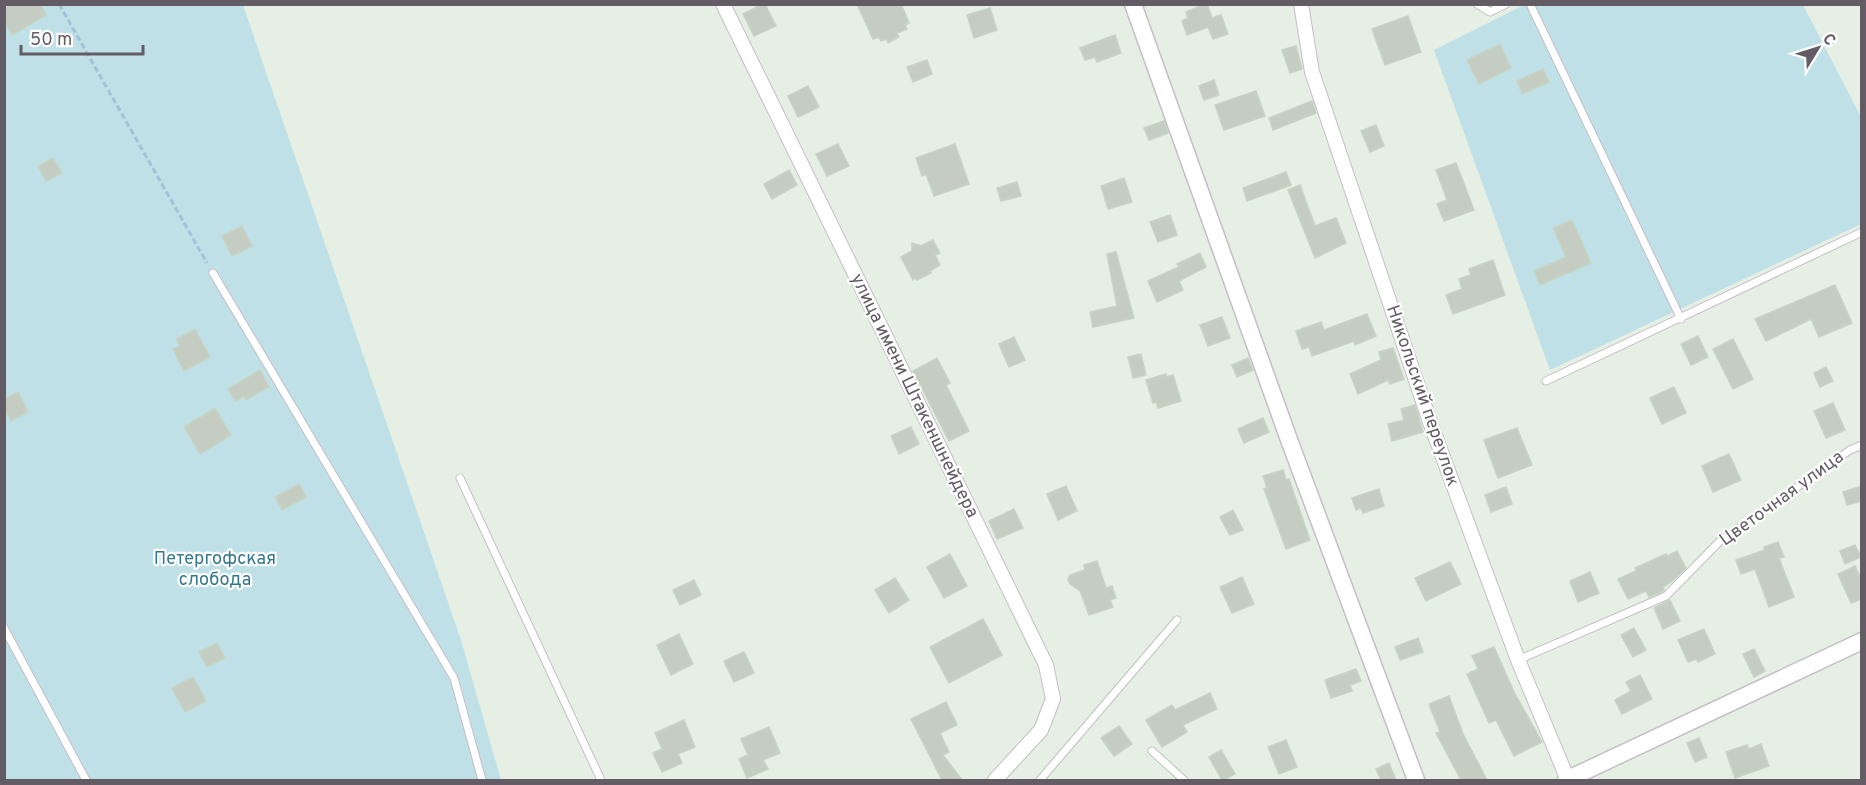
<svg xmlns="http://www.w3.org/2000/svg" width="1866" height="785" viewBox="0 0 1866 785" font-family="Overpass,sans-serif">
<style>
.green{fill:#c0e0e7}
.building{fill:#c5cdc3;stroke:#c5d4c3;stroke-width:1.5}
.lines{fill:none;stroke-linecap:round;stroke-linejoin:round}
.service-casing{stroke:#c5bec6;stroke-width:9}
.minor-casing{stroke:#c5bec6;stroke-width:16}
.tertiary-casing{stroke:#c5bec6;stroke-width:19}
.path{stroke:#a3c1d9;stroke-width:3;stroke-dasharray:6 3;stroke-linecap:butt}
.service{stroke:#fff;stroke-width:7}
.minor{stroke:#fff;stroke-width:14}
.tertiary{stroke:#fff;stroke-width:16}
.labels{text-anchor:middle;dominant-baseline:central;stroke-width:4.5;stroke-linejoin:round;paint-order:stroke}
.street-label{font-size:18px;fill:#635c65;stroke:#fff}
.park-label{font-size:18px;fill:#35788c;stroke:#fff}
</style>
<rect width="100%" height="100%" fill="#e5efe4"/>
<g class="green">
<path d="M 5,5 L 243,5 L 461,640 L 501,780 L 5,780 Z"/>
<path d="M 1524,5 L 1803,5 L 1861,117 L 1861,224 L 1550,370 L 1434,50 Z"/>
</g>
<g class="building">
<path d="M 4,4 L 40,4 L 46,15 L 12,35 L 4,21 Z"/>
<path d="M 762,4 L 765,4 L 776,26 L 754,36 L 743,14 Z"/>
<path d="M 857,4 L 901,4 L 909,23 L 905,25 L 907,29 L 897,33 L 899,37 L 888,43 L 886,39 L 881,41 L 879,37 L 873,39 Z"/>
<path d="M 1205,4 L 1207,4 L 1212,18 L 1221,15 L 1228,34 L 1213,39 L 1208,27 L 1187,35 L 1182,21 L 1188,18 L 1186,12 Z"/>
<path d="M 990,8 L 997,30 L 974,38 L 967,15 Z"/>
<path d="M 1408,16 L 1421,52 L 1385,65 L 1372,29 Z"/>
<path d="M 1115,35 L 1121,53 L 1097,62 L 1095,57 L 1085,60 L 1080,48 Z"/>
<path d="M 1500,44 L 1511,68 L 1479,84 L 1467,60 Z"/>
<path d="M 1296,46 L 1302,69 L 1290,73 L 1282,50 Z"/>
<path d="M 927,60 L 932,74 L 913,82 L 907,67 Z"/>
<path d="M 1543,69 L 1549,82 L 1522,94 L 1517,81 Z"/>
<path d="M 1214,80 L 1219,95 L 1204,100 L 1199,86 Z"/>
<path d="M 808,86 L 819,107 L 798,117 L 788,96 Z"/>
<path d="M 1256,91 L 1265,116 L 1224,130 L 1215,105 Z"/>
<path d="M 1312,101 L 1316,113 L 1273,130 L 1269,118 Z"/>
<path d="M 1164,121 L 1168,133 L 1149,140 L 1144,128 Z"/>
<path d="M 1376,125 L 1384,146 L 1370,152 L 1361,131 Z"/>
<path d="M 838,144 L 849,166 L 827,176 L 816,154 Z"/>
<path d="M 955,144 L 969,184 L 934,196 L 926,174 L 922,176 L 916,158 Z"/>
<path d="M 53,158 L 62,173 L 46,181 L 38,166 Z"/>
<path d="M 1456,163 L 1474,210 L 1444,221 L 1437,204 L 1447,200 L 1436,170 Z"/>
<path d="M 789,170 L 797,185 L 772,199 L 764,184 Z"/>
<path d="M 1286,172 L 1291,185 L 1247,201 L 1243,188 Z"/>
<path d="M 1124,178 L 1132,202 L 1108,209 L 1101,186 Z"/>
<path d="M 1017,182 L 1021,196 L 1001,201 L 997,188 Z"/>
<path d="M 1300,185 L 1315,226 L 1336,218 L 1346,243 L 1315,258 L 1288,190 Z"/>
<path d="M 1170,215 L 1177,235 L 1158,242 L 1150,222 Z"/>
<path d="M 1572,220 L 1591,263 L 1540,285 L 1534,271 L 1566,257 L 1553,228 Z"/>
<path d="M 242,226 L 252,246 L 232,256 L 222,236 Z"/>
<path d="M 933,240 L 940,253 L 935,255 L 940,265 L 930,271 L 931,273 L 917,280 L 916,278 L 913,280 L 901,257 L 912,251 L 912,243 L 921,246 Z"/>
<path d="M 1116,252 L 1134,318 L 1093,327 L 1090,312 L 1117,306 L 1107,254 Z"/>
<path d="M 1200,253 L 1206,267 L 1179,281 L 1183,290 L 1157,302 L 1148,281 L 1179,267 L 1177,264 Z"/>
<path d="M 1493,260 L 1505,295 L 1453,314 L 1446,295 L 1462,289 L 1459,279 L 1471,275 L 1469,269 Z"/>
<path d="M 1835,285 L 1852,323 L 1819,337 L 1811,319 L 1766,341 L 1755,319 Z"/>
<path d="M 1367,314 L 1376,336 L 1355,345 L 1354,341 L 1312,356 L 1309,347 L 1302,349 L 1296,331 L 1321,322 L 1324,330 Z"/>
<path d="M 1222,317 L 1230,338 L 1208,346 L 1200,325 Z"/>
<path d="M 195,329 L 210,357 L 184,371 L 173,349 L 180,346 L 176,339 Z"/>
<path d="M 1698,336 L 1708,357 L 1691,365 L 1681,344 Z"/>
<path d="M 1014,337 L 1025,360 L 1009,367 L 999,344 Z"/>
<path d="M 1733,339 L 1753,379 L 1733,389 L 1713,349 Z"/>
<path d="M 1393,348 L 1404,379 L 1390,384 L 1388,380 L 1358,394 L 1350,374 L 1381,360 L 1379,352 Z"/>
<path d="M 1141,354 L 1146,375 L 1133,378 L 1128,357 Z"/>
<path d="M 937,358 L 950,383 L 946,385 L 969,431 L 949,441 L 913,371 Z"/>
<path d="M 1248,358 L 1253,370 L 1237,377 L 1232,365 Z"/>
<path d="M 1826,367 L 1833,381 L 1820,387 L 1814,373 Z"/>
<path d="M 260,370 L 269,387 L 246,400 L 244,396 L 235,401 L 228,389 Z"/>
<path d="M 1166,374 L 1167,377 L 1173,375 L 1181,401 L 1158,408 L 1156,402 L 1153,403 L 1146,380 Z"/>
<path d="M 1674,387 L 1686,413 L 1662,424 L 1650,398 Z"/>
<path d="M 18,392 L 28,412 L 11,421 L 4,408 L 4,399 Z"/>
<path d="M 1833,403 L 1845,430 L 1826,438 L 1814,411 Z"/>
<path d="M 1415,405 L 1423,432 L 1392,441 L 1388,424 L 1404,420 L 1401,409 Z"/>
<path d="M 215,408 L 231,435 L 200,454 L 184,427 Z"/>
<path d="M 1263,418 L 1269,432 L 1244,443 L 1238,429 Z"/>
<path d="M 911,427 L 919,444 L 899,454 L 891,436 Z"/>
<path d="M 1517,428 L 1532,465 L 1498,478 L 1484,440 Z"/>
<path d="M 1729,454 L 1741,480 L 1713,492 L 1702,466 Z"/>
<path d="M 1283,470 L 1286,480 L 1289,479 L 1310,540 L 1286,549 L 1264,489 L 1267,488 L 1263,476 Z"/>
<path d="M 299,484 L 306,497 L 282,510 L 275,497 Z"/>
<path d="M 1066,486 L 1077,511 L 1058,520 L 1047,494 Z"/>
<path d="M 1862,486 L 1862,501 L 1847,505 L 1843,492 Z"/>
<path d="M 1506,487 L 1512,504 L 1491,512 L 1485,495 Z"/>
<path d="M 1379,489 L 1384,506 L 1363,513 L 1361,508 L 1356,510 L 1352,498 Z"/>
<path d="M 1014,509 L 1023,528 L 997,539 L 989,521 Z"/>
<path d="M 1233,510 L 1243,530 L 1230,535 L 1220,517 Z"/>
<path d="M 1778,542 L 1784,557 L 1779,558 L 1794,597 L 1769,607 L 1755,569 L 1741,574 L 1736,560 L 1765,550 L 1764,547 Z"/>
<path d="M 1855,545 L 1861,557 L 1845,564 L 1840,551 Z"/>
<path d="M 1677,551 L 1686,568 L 1671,582 L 1663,587 L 1664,590 L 1663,591 L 1649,597 L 1646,591 L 1628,599 L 1618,579 L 1636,571 L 1635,568 L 1666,554 L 1667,556 Z"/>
<path d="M 950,554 L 967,586 L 944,598 L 927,567 Z"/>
<path d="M 1097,561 L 1106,588 L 1112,586 L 1116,598 L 1110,600 L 1113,607 L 1089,615 L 1080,591 L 1070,584 L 1068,580 L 1070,575 L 1085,570 L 1084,565 Z"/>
<path d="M 1450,562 L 1461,584 L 1426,601 L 1415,578 Z"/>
<path d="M 1855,566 L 1862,581 L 1862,599 L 1851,603 L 1838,574 Z"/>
<path d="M 1590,572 L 1599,593 L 1578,602 L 1570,581 Z"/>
<path d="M 1242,577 L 1254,604 L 1232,613 L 1220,587 Z"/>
<path d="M 895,578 L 909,600 L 889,613 L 875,590 Z"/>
<path d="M 694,580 L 701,595 L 680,605 L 673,590 Z"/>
<path d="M 1670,600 L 1680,621 L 1663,629 L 1654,608 Z"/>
<path d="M 983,619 L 1002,655 L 949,683 L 930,647 Z"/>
<path d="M 1634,628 L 1646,650 L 1633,657 L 1621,635 Z"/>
<path d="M 1704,629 L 1715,654 L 1698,662 L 1696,659 L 1688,662 L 1678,640 Z"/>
<path d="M 679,634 L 693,664 L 671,675 L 657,645 Z"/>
<path d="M 1418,638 L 1423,652 L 1400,660 L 1395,647 Z"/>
<path d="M 217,643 L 225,658 L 207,667 L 199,652 Z"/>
<path d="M 1494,647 L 1514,692 L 1542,742 L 1514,756 L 1496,720 L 1489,723 L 1467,674 L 1478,669 L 1472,656 Z"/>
<path d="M 1754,649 L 1765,671 L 1754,677 L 1743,654 Z"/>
<path d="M 744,652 L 754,673 L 734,682 L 724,661 Z"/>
<path d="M 1356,669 L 1361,681 L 1350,685 L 1352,691 L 1331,698 L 1325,680 Z"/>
<path d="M 1640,675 L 1652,699 L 1622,714 L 1615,700 L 1631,691 L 1626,682 Z"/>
<path d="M 193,677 L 206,701 L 185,712 L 172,688 Z"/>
<path d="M 1210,693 L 1217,709 L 1183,725 L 1187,732 L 1162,747 L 1146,720 L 1172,705 L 1175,710 Z"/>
<path d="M 1449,696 L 1463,734 L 1487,780 L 1461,780 L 1436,733 L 1440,732 L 1429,704 Z"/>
<path d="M 946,702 L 957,725 L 940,733 L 949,752 L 943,755 L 962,780 L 942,780 L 911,719 Z"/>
<path d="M 684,720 L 695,747 L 678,754 L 682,763 L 662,772 L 653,753 L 662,749 L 655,733 Z"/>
<path d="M 1119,726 L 1132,744 L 1114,756 L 1101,738 Z"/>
<path d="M 769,727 L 780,753 L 763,760 L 768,769 L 747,778 L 739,759 L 748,755 L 741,739 Z"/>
<path d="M 1699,738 L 1707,757 L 1695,762 L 1687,743 Z"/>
<path d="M 1286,740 L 1297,767 L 1279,774 L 1268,747 Z"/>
<path d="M 1761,744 L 1769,766 L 1735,778 L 1726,752 L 1747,745 L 1749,749 Z"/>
<path d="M 1221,750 L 1235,774 L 1224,780 L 1222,780 L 1209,757 Z"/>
<path d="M 1389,763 L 1396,780 L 1381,780 L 1376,769 Z"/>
</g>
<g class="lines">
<defs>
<g id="service">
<path d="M 1477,4 L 1490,12 L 1506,4"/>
<path d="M 1530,4 L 1681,319"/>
<path d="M 213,273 L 454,678 L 482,780"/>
<path d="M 1546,381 L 1862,232"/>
<path d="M 460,478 L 601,780"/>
<path d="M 4,628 L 86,780"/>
<path d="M 1518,660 L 1666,596 L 1719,542 L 1850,450 L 1862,445"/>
<path d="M 1152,751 L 1184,780"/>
<path d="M 1040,780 L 1177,620"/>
</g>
<g id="minor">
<path d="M 723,4 L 1046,665 L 1053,699 L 1041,730 L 995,780"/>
<path d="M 1301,4 L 1312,72 L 1430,422 L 1518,660 L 1568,780"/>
</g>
<g id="tertiary">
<path d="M 1133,4 L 1288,437 L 1416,780"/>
<path d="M 1566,780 L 1862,641"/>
</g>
</defs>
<use href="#service" class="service-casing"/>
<use href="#minor" class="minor-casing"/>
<use href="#tertiary" class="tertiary-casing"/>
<path class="path" d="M 59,4 L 207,263"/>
<use href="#service" class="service"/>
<use href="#minor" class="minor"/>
<use href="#tertiary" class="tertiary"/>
</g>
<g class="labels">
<g class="street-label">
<text transform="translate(914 396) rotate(64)">улица имени Штакеншнейдера</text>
<text transform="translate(1422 396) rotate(71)">Никольский переулок</text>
<text transform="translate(1782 499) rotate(-36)">Цветочная улица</text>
</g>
<g class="park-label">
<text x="215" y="559">Петергофская<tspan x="215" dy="21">слобода</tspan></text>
</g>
</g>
<rect width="1866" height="785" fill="none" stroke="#635c65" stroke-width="12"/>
<g transform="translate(1818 48) rotate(52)" stroke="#ffffff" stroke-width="4.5" paint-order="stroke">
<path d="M0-4.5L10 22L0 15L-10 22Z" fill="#635c65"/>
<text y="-9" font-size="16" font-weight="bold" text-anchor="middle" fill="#635c65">С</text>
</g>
<path d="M21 45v9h122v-9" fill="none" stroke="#635c65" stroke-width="3"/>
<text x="30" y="45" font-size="18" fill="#635c65" stroke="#ffffff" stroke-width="4.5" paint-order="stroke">50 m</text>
</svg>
